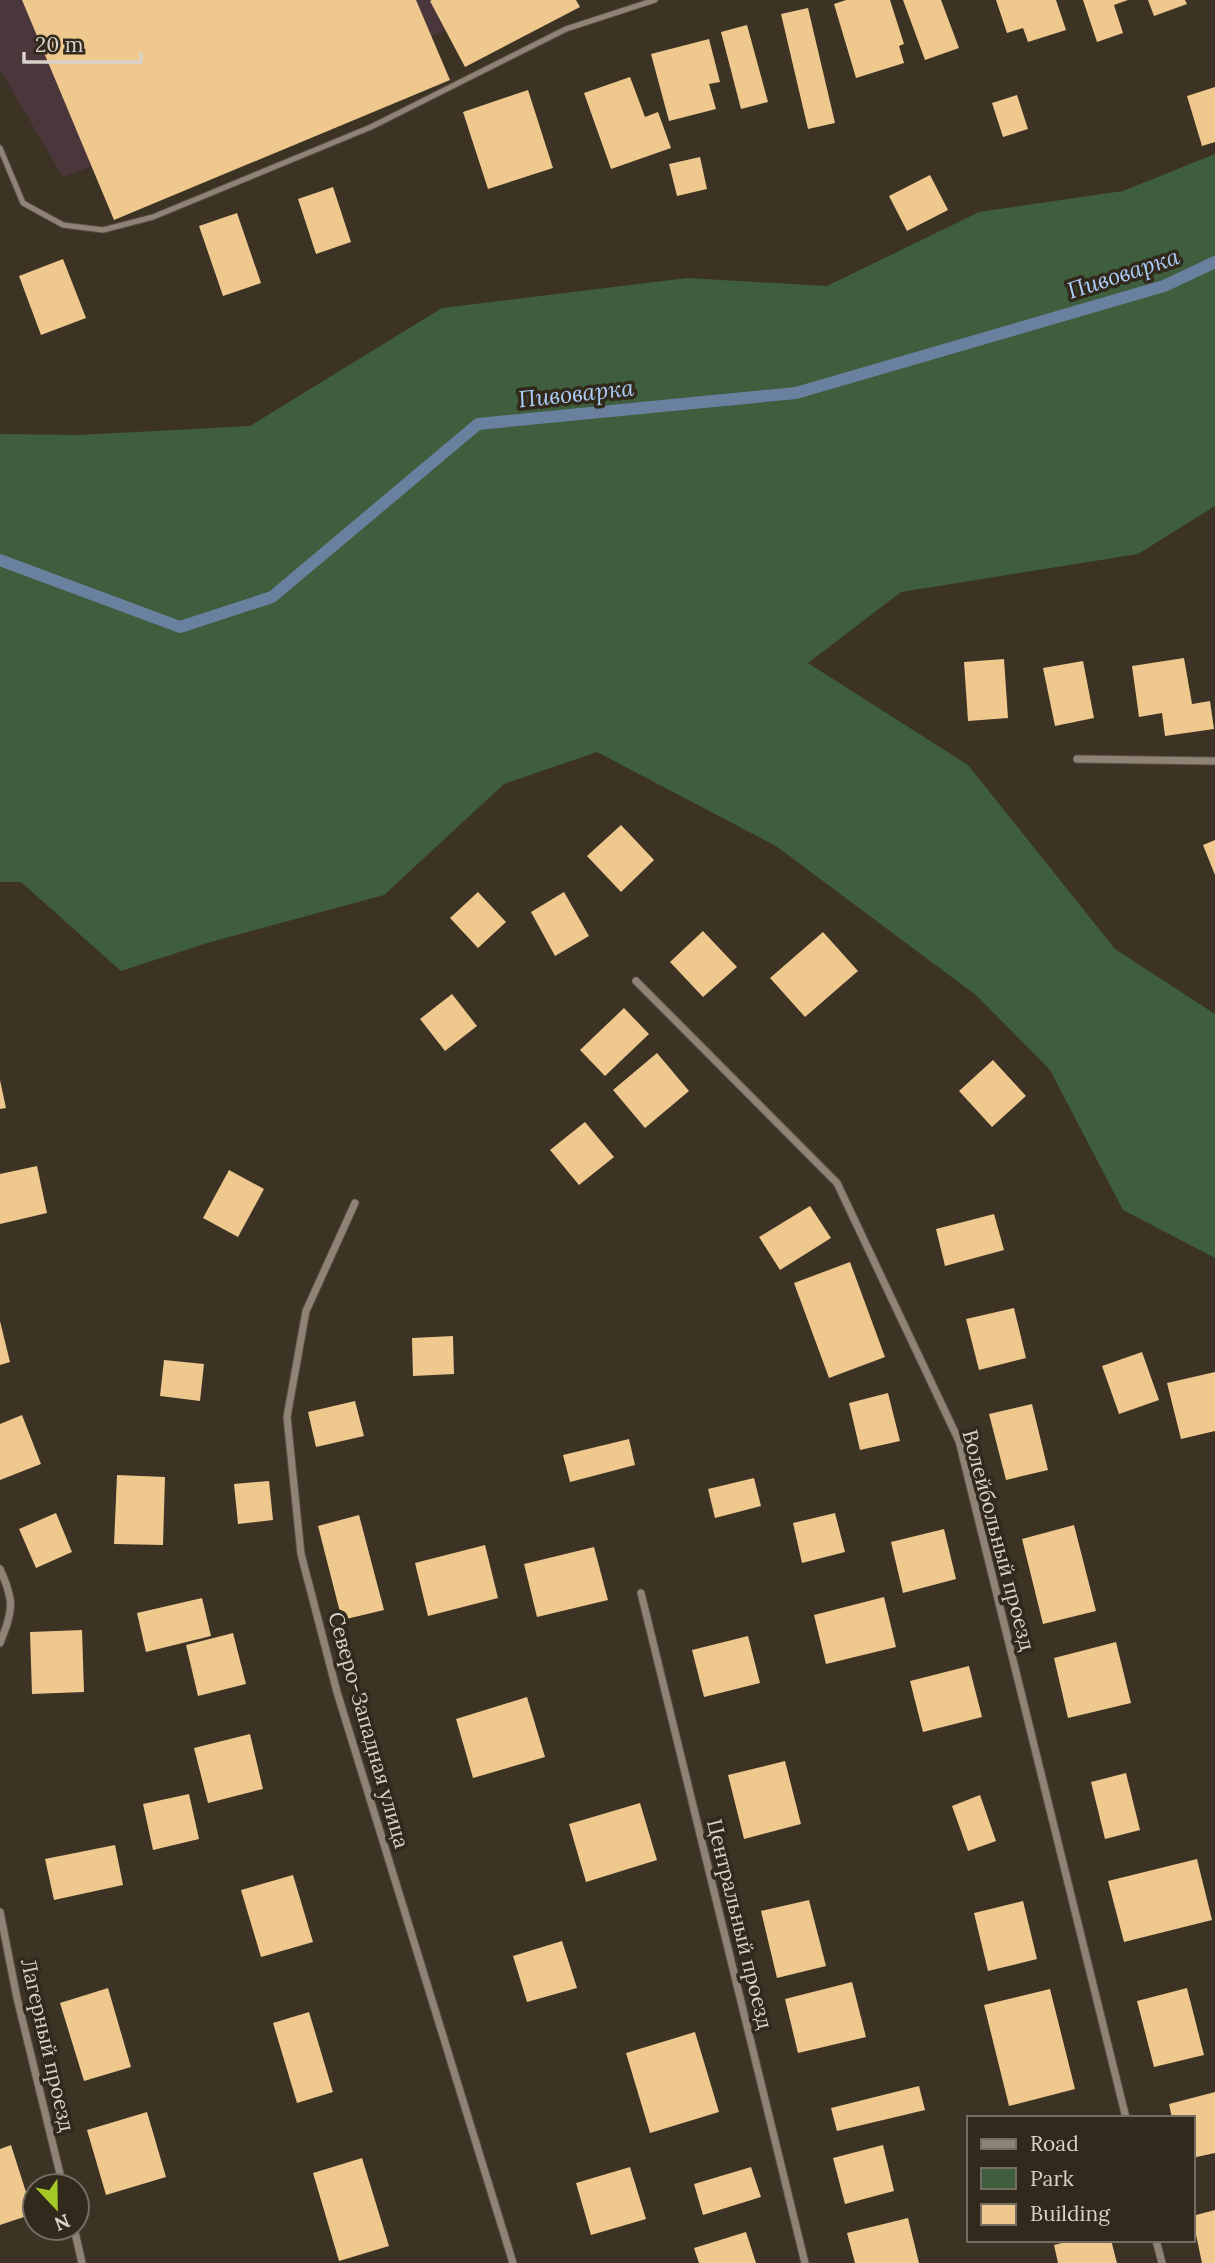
<svg xmlns="http://www.w3.org/2000/svg" width="1215" height="2263" viewBox="0 0 1215 2263" font-family="Lora,serif">
<style>
.industrial{fill:#4a363b}
.green{fill:#3e5e3e}
.lines{fill:none;stroke-linecap:round;stroke-linejoin:round}
.stream{stroke:#69819f;stroke-width:12}
.building{fill:#eec88d}
.lane-casing{stroke:#595146;stroke-width:7}
.street-casing{stroke:#595146;stroke-width:9}
.lane{stroke:#8e8374;stroke-width:5}
.street{stroke:#8e8374;stroke-width:7}
.labels{text-anchor:middle;dominant-baseline:central;stroke-width:7;stroke-linejoin:round;paint-order:stroke}
.street-label{font-size:21px;fill:#d8d2ca;stroke:#31291b}
.water-label{font-size:23px;font-style:italic;fill:#accdf8;stroke:#31291b}
</style>
<rect width="100%" height="100%" fill="#3c3325"/>
<path class="industrial" d="M 0,0 L 527,0 L 63,177 L 0,70 Z"/>
<path class="green" d="M 1215,154 L 1215,506 L 1138,554 L 901,592 L 808,663 L 968,765 L 1115,949 L 1215,1014 L 1215,1258 L 1123,1210 L 1050,1070 L 977,996 L 776,846 L 597,752 L 504,784 L 384,895 L 207,943 L 121,971 L 21,882 L 0,882 L 0,434 L 79,435 L 250,426 L 442,308 L 687,278 L 827,286 L 979,212 L 1123,191 Z"/>
<g class="lines">
<path class="stream" d="M 0,560 L 180,627 L 272,597 L 478,424 L 796,393 L 1164,286 L 1215,262"/>
</g>
<g class="building">
<path d="M 22,0 L 416,0 L 450,80 L 114,220 Z"/>
<path d="M 432,0 L 576,0 L 580,7 L 465,67 L 430,1 Z"/>
<path d="M 846,0 L 890,0 L 904,44 L 899,46 L 904,63 L 856,78 L 834,4 Z"/>
<path d="M 903,0 L 941,0 L 959,48 L 925,60 Z"/>
<path d="M 996,0 L 1056,0 L 1066,30 L 1028,42 L 1023,28 L 1007,33 Z"/>
<path d="M 1083,0 L 1128,0 L 1114,5 L 1123,33 L 1097,42 Z"/>
<path d="M 1148,0 L 1185,0 L 1187,4 L 1154,16 Z"/>
<path d="M 808,8 L 835,123 L 808,129 L 781,14 Z"/>
<path d="M 747,25 L 768,102 L 741,109 L 721,32 Z"/>
<path d="M 709,39 L 720,82 L 709,84 L 716,109 L 669,121 L 651,54 Z"/>
<path d="M 630,77 L 645,117 L 658,112 L 671,148 L 611,169 L 584,93 Z"/>
<path d="M 1215,87 L 1215,142 L 1202,146 L 1187,96 Z"/>
<path d="M 528,90 L 553,168 L 488,189 L 463,112 Z"/>
<path d="M 1017,95 L 1028,129 L 1003,137 L 992,103 Z"/>
<path d="M 700,157 L 707,189 L 677,196 L 669,164 Z"/>
<path d="M 930,175 L 948,210 L 907,231 L 889,196 Z"/>
<path d="M 333,187 L 351,242 L 316,254 L 298,199 Z"/>
<path d="M 237,213 L 261,283 L 223,296 L 199,226 Z"/>
<path d="M 63,259 L 86,318 L 41,335 L 19,276 Z"/>
<path d="M 1184,658 L 1192,704 L 1210,701 L 1214,729 L 1165,736 L 1162,713 L 1139,717 L 1132,666 Z"/>
<path d="M 1004,659 L 1008,718 L 968,721 L 964,662 Z"/>
<path d="M 1083,661 L 1094,718 L 1055,726 L 1043,668 Z"/>
<path d="M 621,825 L 654,860 L 621,892 L 587,856 Z"/>
<path d="M 1215,840 L 1215,875 L 1203,845 Z"/>
<path d="M 478,892 L 506,922 L 478,948 L 450,918 Z"/>
<path d="M 564,892 L 589,936 L 555,956 L 531,912 Z"/>
<path d="M 703,931 L 737,967 L 703,997 L 670,962 Z"/>
<path d="M 823,932 L 858,971 L 805,1017 L 770,978 Z"/>
<path d="M 452,994 L 477,1026 L 445,1051 L 420,1019 Z"/>
<path d="M 624,1008 L 649,1034 L 605,1076 L 580,1050 Z"/>
<path d="M 657,1053 L 689,1091 L 645,1128 L 613,1090 Z"/>
<path d="M 993,1060 L 1026,1096 L 992,1127 L 959,1091 Z"/>
<path d="M 0,1080 L 6,1108 L 0,1109 Z"/>
<path d="M 585,1122 L 614,1157 L 579,1185 L 550,1150 Z"/>
<path d="M 37,1166 L 47,1213 L 0,1224 L 0,1174 Z"/>
<path d="M 229,1170 L 264,1189 L 238,1237 L 203,1218 Z"/>
<path d="M 810,1206 L 831,1238 L 780,1270 L 759,1237 Z"/>
<path d="M 994,1214 L 1004,1250 L 945,1266 L 936,1229 Z"/>
<path d="M 850,1262 L 885,1357 L 829,1378 L 794,1283 Z"/>
<path d="M 1014,1308 L 1026,1358 L 979,1370 L 966,1319 Z"/>
<path d="M 0,1321 L 10,1362 L 0,1365 Z"/>
<path d="M 453,1336 L 454,1374 L 413,1376 L 412,1338 Z"/>
<path d="M 1142,1352 L 1159,1400 L 1119,1414 L 1102,1366 Z"/>
<path d="M 164,1360 L 204,1364 L 200,1401 L 160,1396 Z"/>
<path d="M 1215,1372 L 1215,1431 L 1181,1439 L 1167,1383 Z"/>
<path d="M 888,1393 L 900,1441 L 860,1450 L 849,1403 Z"/>
<path d="M 355,1401 L 364,1436 L 316,1447 L 308,1412 Z"/>
<path d="M 1032,1404 L 1048,1470 L 1006,1480 L 989,1414 Z"/>
<path d="M 22,1415 L 41,1464 L 0,1480 L 0,1424 Z"/>
<path d="M 629,1439 L 635,1465 L 570,1482 L 563,1455 Z"/>
<path d="M 117,1475 L 165,1477 L 163,1545 L 114,1544 Z"/>
<path d="M 754,1478 L 761,1506 L 715,1518 L 708,1489 Z"/>
<path d="M 269,1481 L 273,1520 L 238,1524 L 234,1484 Z"/>
<path d="M 56,1513 L 72,1552 L 36,1568 L 19,1529 Z"/>
<path d="M 835,1513 L 845,1552 L 802,1563 L 793,1523 Z"/>
<path d="M 359,1515 L 384,1610 L 342,1620 L 318,1526 Z"/>
<path d="M 1074,1525 L 1096,1611 L 1043,1624 L 1022,1539 Z"/>
<path d="M 944,1529 L 956,1579 L 903,1593 L 891,1542 Z"/>
<path d="M 485,1545 L 498,1598 L 428,1616 L 415,1563 Z"/>
<path d="M 594,1547 L 608,1600 L 537,1617 L 524,1564 Z"/>
<path d="M 884,1597 L 896,1647 L 826,1664 L 814,1615 Z"/>
<path d="M 202,1598 L 211,1636 L 146,1652 L 137,1613 Z"/>
<path d="M 82,1630 L 84,1692 L 32,1694 L 30,1632 Z"/>
<path d="M 233,1633 L 246,1684 L 198,1696 L 186,1645 Z"/>
<path d="M 748,1636 L 760,1683 L 704,1697 L 692,1650 Z"/>
<path d="M 1116,1642 L 1131,1703 L 1068,1718 L 1054,1658 Z"/>
<path d="M 969,1666 L 982,1717 L 923,1732 L 910,1681 Z"/>
<path d="M 527,1697 L 545,1757 L 473,1778 L 456,1719 Z"/>
<path d="M 250,1734 L 263,1789 L 208,1803 L 194,1748 Z"/>
<path d="M 785,1761 L 801,1824 L 744,1839 L 728,1775 Z"/>
<path d="M 1126,1773 L 1140,1830 L 1105,1839 L 1091,1782 Z"/>
<path d="M 189,1794 L 199,1839 L 153,1850 L 143,1804 Z"/>
<path d="M 980,1795 L 996,1841 L 968,1851 L 952,1806 Z"/>
<path d="M 640,1803 L 657,1860 L 586,1882 L 569,1824 Z"/>
<path d="M 115,1845 L 123,1885 L 54,1900 L 45,1859 Z"/>
<path d="M 1197,1859 L 1212,1920 L 1124,1942 L 1108,1881 Z"/>
<path d="M 293,1875 L 313,1942 L 261,1957 L 241,1890 Z"/>
<path d="M 809,1900 L 826,1966 L 777,1978 L 761,1911 Z"/>
<path d="M 1023,1901 L 1037,1959 L 988,1971 L 974,1913 Z"/>
<path d="M 562,1941 L 577,1988 L 527,2002 L 513,1956 Z"/>
<path d="M 852,1982 L 866,2037 L 798,2053 L 785,1999 Z"/>
<path d="M 108,1988 L 131,2067 L 84,2081 L 60,2003 Z"/>
<path d="M 1187,1988 L 1204,2055 L 1154,2067 L 1137,2001 Z"/>
<path d="M 1050,1989 L 1075,2089 L 1009,2106 L 984,2005 Z"/>
<path d="M 309,2012 L 333,2092 L 297,2103 L 273,2023 Z"/>
<path d="M 695,2032 L 719,2112 L 650,2133 L 626,2053 Z"/>
<path d="M 919,2086 L 925,2110 L 837,2131 L 831,2108 Z"/>
<path d="M 1215,2092 L 1215,2153 L 1192,2158 L 1192,2118 L 1172,2118 L 1169,2104 Z"/>
<path d="M 147,2112 L 166,2177 L 106,2195 L 87,2130 Z"/>
<path d="M 11,2145 L 33,2214 L 0,2225 L 0,2149 Z"/>
<path d="M 883,2145 L 894,2191 L 845,2204 L 833,2158 Z"/>
<path d="M 362,2158 L 389,2246 L 339,2261 L 313,2173 Z"/>
<path d="M 630,2167 L 646,2219 L 591,2235 L 576,2183 Z"/>
<path d="M 751,2167 L 761,2197 L 703,2215 L 694,2184 Z"/>
<path d="M 1215,2210 L 1215,2263 L 1202,2263 L 1192,2216 Z"/>
<path d="M 908,2218 L 919,2263 L 855,2263 L 847,2233 Z"/>
<path d="M 746,2232 L 756,2263 L 699,2263 L 694,2248 Z"/>
<path d="M 1074,2240 L 1111,2240 L 1117,2263 L 1058,2263 L 1054,2245 Z"/>
</g>
<g class="lines">
<defs>
<path id="lane" d="M 0,148 L 23,203 L 63,225 L 103,230 L 153,217 L 371,127 L 566,29 L 655,0"/>
<g id="street">
<path d="M 1077,759 L 1215,761"/>
<path d="M 636,981 L 837,1183 L 959,1441 L 1126,2118"/>
<path d="M 355,1203 L 306,1311 L 287,1417 L 301,1554 L 337,1692 L 513,2263"/>
<path d="M 0,1569 C 15,1602 13,1610 0,1643"/>
<path d="M 641,1593 L 805,2263"/>
<path d="M 0,1912 L 17,1998 L 63,2186"/>
<path d="M 74,2228 L 82,2263"/>
<path d="M 1156,2240 L 1162,2263"/>
</g>
</defs>
<use href="#lane" class="lane-casing"/>
<use href="#street" class="street-casing"/>
<use href="#lane" class="lane"/>
<use href="#street" class="street"/>
</g>
<g class="labels">
<g class="street-label">
<text transform="translate(999 1540) rotate(75)">Волейбольный проезд</text>
<text transform="translate(369 1730) rotate(74)">Северо-Западная улица</text>
<text transform="translate(740 1924) rotate(76)">Центральный проезд</text>
<text transform="translate(48 2045) rotate(77)">Лагерный проезд</text>
</g>
<g class="water-label">
<text transform="translate(1123 273) rotate(-18)">Пивоварка</text>
<text transform="translate(576 393) rotate(-6)">Пивоварка</text>
</g>
</g>
<rect x="967" y="2116" width="228" height="126" fill="#31291b" stroke="#746d61" stroke-width="2"/>
<rect x="981" y="2139" width="35" height="10" fill="#8e8374" stroke="#746d61" stroke-width="2"/>
<text x="1030" y="2151" font-size="21" fill="#d8d2ca">Road</text>
<rect x="981" y="2168" width="35" height="21" fill="#3e5e3e" stroke="#746d61" stroke-width="2"/>
<text x="1030" y="2186" font-size="21" fill="#d8d2ca">Park</text>
<rect x="981" y="2204" width="35" height="21" fill="#eec88d" stroke="#746d61" stroke-width="2"/>
<text x="1030" y="2221" font-size="21" fill="#d8d2ca">Building</text>
<g transform="translate(56 2207) rotate(158)"><circle r="33" fill="#31291b" stroke="#746d61" stroke-width="2"/>
<path d="M0-5L12 26L0 18L-12 26Z" fill="#a4c825"/>
<text y="-10" font-size="19" font-weight="bold" text-anchor="middle" fill="#d8d2ca">N</text>
</g>
<path d="M24 52v10h117v-10" fill="none" stroke="#d8d2ca" stroke-width="3.5"/>
<text x="35" y="52" font-size="21" fill="#d8d2ca" stroke="#31291b" stroke-width="5" paint-order="stroke">20 m</text>
</svg>
